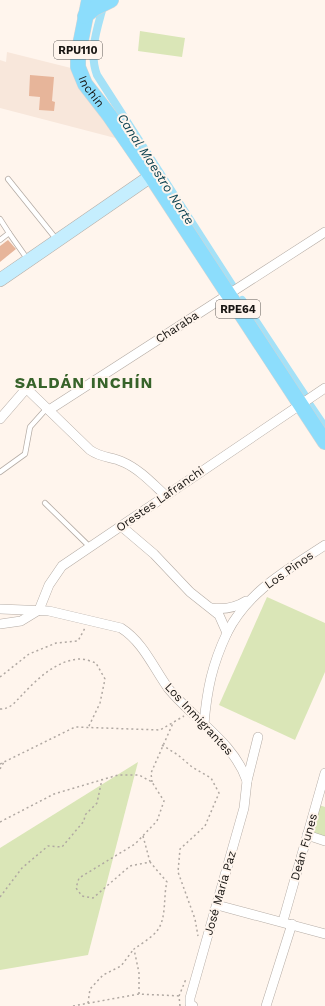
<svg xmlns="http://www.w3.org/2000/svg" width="325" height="1006" viewBox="0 0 325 1006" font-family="'Work Sans',sans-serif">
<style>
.built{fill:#f8e7db}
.green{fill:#dae6b7}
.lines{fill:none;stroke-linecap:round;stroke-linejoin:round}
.canal{stroke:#a4e1f7;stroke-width:8}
.building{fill:#e7b59a}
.lane-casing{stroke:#b5aca5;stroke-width:6}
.street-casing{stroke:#b5aca5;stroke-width:10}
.secondary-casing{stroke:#b5aca5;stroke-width:14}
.primary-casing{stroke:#d5d5d4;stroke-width:16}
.path{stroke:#b0a8a2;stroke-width:1.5;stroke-dasharray:2 3;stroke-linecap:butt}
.lane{stroke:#fff;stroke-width:4.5}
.street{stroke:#fff;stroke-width:9}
.secondary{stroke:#c5eefe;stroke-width:13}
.primary{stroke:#8cddfc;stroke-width:15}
.labels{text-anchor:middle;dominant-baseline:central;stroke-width:4;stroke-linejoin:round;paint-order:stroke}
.shield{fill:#fff5ed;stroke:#5d5854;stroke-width:1}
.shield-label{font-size:11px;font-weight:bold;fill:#181512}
.street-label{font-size:12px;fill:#181512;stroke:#fff5ed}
.water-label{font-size:13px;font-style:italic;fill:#053d4c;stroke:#fff5ed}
.district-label{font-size:16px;font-weight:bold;letter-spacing:1px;fill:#37632a;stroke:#fff5ed}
</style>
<rect width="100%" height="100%" fill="#fff5ed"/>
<path class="built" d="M 7,52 L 71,68 L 119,139 L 0,108 L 0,60 L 6,62 Z"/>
<g class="green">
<path d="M 140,31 L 185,38 L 182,57 L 138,51 Z"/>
<path d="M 267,597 L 325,623 L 325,672 L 295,740 L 219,705 Z"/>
<path d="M 138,762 L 88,955 L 0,970 L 0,848 Z"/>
<path d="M 316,804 L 325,807 L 325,841 L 307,835 Z"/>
</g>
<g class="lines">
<g class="canal">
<path d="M 104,3 C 98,27 88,51 97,75 L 232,285"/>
<path d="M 242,300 L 304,394"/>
<path d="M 310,405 L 325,427"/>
</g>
</g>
<g class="building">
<path d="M 30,75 L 54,77 L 52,101 L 55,102 L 54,111 L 39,110 L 40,97 L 29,96 Z"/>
<path d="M 8,240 L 16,249 L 0,262 L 0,246 Z"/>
</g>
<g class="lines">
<defs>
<g id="lane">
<path d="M 8,179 L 57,240"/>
<path d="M 0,219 L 9,233"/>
<path d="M 0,240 L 9,233 L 28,260"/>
<path d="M 0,472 L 25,454 L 30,427 L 47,408"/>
<path d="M 45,503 L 90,547"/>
</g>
<g id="street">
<path d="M 49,410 L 325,232"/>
<path d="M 0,419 L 25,390 L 28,390 L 90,450 C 103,459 111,456 123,462 C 139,469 152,483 165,495"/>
<path d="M 121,526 L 154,554 L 190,592 L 219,615 L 227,633 C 212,665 207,689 204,724"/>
<path d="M 211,608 C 225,610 235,608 246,601"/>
<path d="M 0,609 L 49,611 L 121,628 C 143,642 153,667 168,688 C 193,719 234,742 247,781"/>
<path d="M 39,610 L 49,585 L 62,566 L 325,388"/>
<path d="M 0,624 L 21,621 L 39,610"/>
<path d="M 227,633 C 248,591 287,570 325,545"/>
<path d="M 307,835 L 325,841"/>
<path d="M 217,905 L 325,934"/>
<path d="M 283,921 L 325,773"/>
<path d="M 193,1006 L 190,1004 L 190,998 L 244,808 L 247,781 L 258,737"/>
<path d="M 266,1006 L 292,924"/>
</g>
<path id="secondary" d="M 0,280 L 151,176"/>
<g id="primary">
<path id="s1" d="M 89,0 L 78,55 L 78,67 L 85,84 L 109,115 L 151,176 L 325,442"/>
<path d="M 85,16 L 95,8 L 111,0"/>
</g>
</defs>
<use href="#lane" class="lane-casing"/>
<use href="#street" class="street-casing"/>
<use href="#secondary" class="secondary-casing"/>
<use href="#primary" class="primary-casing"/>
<g class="path">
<path d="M 0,677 L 29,654 L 56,643 L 78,641 L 85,628"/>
<path d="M 0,709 C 11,709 15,702 22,695 C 37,679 58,659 81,659 C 86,659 92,662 96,663 L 105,679 L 100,703 L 88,728"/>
<path d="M 162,745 L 178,755 L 192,767 L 211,778 L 219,793 L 205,826 L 180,849 L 178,872 L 195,919 L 198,936"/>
<path d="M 0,764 L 75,727 L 160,730 L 184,716"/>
<path d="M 0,769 L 4,762"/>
<path d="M 152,782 L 151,773 L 173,723"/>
<path d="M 0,822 L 54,794 L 118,775 L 139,775 L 152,782 L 164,801 L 157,821 L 135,844 L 79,878 L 76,888 L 82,896 L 93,898 L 130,866 L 150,862 L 167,882 C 163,897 167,918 157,931 C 151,938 141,944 134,949 L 139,973 L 139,994"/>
<path d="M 143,836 L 150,862"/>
<path d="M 0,897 L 22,868 L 48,846 L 62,847 L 84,821 L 85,815 L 97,803 L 102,779"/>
<path d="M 88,1003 L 90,989 L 103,975 L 121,966 L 133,950"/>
<path d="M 73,1006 L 139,994 L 180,996"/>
<path d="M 180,1006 L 179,996 L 186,979"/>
</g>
<use href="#lane" class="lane"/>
<use href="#street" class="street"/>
<use href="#secondary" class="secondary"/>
<use href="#primary" class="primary"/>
</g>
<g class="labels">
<g class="shield">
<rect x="54" y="41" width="48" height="18" rx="3"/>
<rect x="216" y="300" width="44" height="18" rx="3"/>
</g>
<g class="shield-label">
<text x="78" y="50">RPU110</text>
<text x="238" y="309">RPE64</text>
</g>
<g class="street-label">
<text stroke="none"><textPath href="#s1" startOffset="96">Inchín</textPath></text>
<text transform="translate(177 327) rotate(-33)">Charaba</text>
<text transform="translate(160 499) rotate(-35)">Orestes Lafranchi</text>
<text transform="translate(289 570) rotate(-35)">Los Pinos</text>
<text transform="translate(199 719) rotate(47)">Los Inmigrantes</text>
<text transform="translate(304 847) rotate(-74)">Deán Funes</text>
<text transform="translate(220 893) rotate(-74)">José María Paz</text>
</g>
<g class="water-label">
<text transform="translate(156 169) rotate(57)">Canal Maestro Norte</text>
</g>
<g class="district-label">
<text x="84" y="382">SALDÁN INCHÍN</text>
</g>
</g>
</svg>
